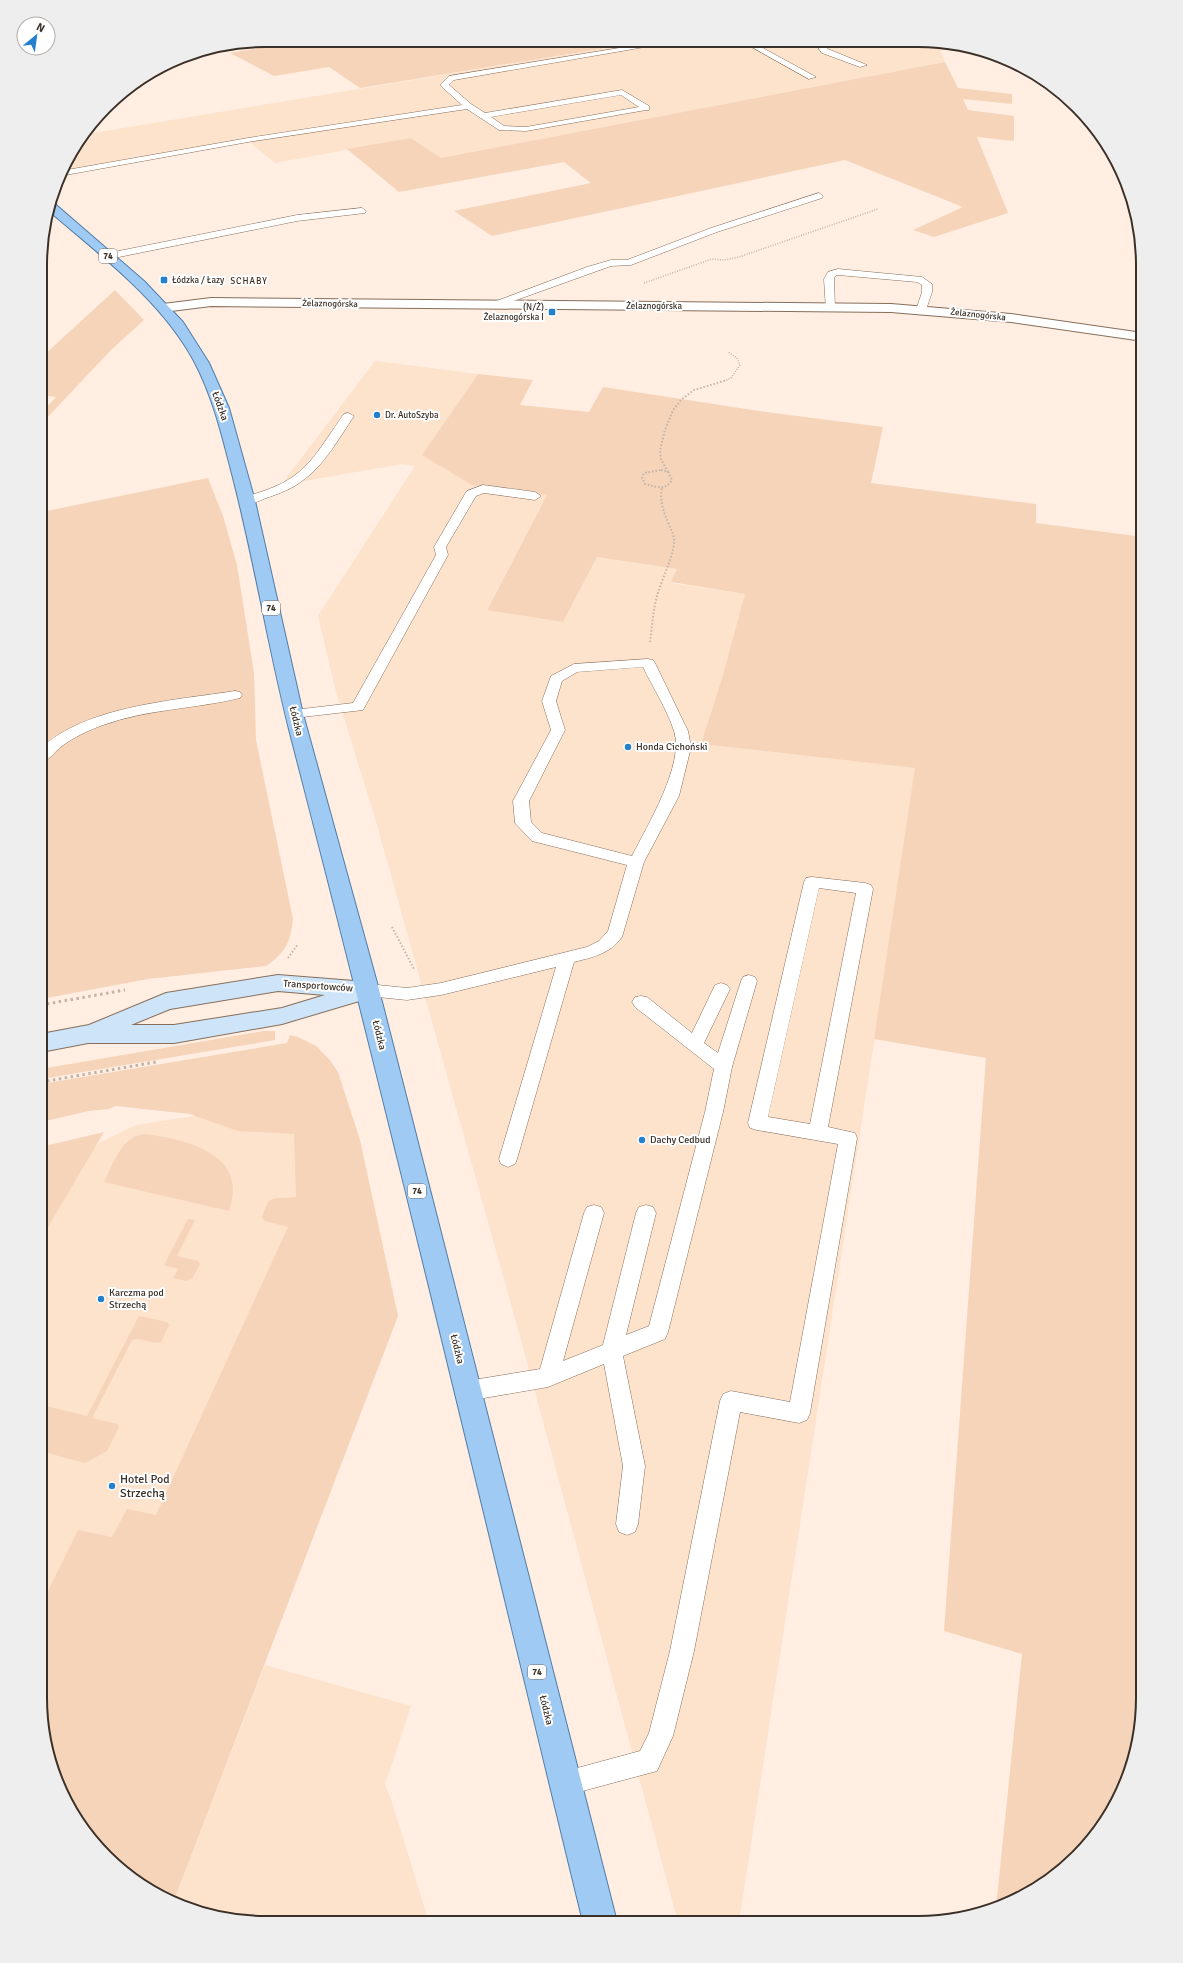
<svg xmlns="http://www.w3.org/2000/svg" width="1183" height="1963" viewBox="0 0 1183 1963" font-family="Signika,sans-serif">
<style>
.built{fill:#fde2cc}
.green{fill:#f6d4b9}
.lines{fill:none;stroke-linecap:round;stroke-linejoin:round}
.lane-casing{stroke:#866e5b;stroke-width:1}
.street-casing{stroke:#866e5b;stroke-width:2}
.secondary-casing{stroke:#866e5b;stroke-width:2}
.primary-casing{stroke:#517da7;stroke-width:2}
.path-far2{stroke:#c3b4a9;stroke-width:1.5;stroke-dasharray:1 1.5;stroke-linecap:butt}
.path-far1{stroke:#c3b4a9;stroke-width:2;stroke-dasharray:1.5 2;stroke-linecap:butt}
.path{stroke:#c3b4a9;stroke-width:3;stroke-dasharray:2.5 3.5;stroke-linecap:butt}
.lane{fill:#fff;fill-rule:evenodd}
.street{fill:#fff;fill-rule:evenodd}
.secondary{fill:#cee5f9;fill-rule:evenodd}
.primary{fill:#9ecaf3;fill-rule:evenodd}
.poi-dot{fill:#2280cd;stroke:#fff;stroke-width:1.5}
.labels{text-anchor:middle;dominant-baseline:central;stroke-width:4;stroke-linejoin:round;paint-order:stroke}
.shield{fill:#fff;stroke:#756e68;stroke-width:1}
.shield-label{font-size:9px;font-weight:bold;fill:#3a3028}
.far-poi-label{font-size:9px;fill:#3a3028;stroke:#fff;text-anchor:start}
.far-neighbourhood-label{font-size:9px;letter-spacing:1px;fill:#442f1e;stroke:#fff}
.far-street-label{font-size:9px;fill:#3a3028;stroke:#fff}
.street-label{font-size:10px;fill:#3a3028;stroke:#fff}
.poi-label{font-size:10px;fill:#3a3028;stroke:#fff;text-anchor:start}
.near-poi-label{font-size:12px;fill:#3a3028;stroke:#fff;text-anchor:start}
.rim{fill:none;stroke:#3a3028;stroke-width:2}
</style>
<rect width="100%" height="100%" fill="#ffeee1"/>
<g class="built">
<path d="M 649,41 L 937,42 L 945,62 L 441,158 L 411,138 L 275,163 L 247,140 L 61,174 L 63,165 L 87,134 Z"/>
<path d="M 375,361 L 478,374 L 422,455 L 472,484 L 547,495 L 487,609 L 563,622 L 597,557 L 677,569 L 671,583 L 746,594 L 723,675 L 701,744 L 916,768 L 739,1922 L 678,1922 L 521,1340 L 375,818 L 336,692 L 318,616 L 415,466 L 402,464 L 281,485 Z"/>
<path d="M 331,1095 L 341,1134 L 55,1776 L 40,1698 L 41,1236 L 93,1146 L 136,1125 Z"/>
<path d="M 265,1665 L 411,1706 L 385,1785 L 391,1799 L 429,1922 L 236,1921 L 179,1906 L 173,1903 Z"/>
</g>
<g class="green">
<path d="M 305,40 L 649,41 L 360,88 L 329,67 L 274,76 L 230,53 Z"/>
<path d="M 937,42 L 948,42 L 996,55 L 939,49 Z"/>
<path d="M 945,62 L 958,88 L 1012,94 L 1012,104 L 963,99 L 968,110 L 1014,116 L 1014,141 L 977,137 L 1008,213 L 934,237 L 913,230 L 963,207 L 845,160 L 492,236 L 454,211 L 591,183 L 564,162 L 399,192 L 347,149 L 411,138 L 441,158 Z"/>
<path d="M 115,290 L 144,320 L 111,350 L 42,423 L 42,412 L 56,397 L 42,395 L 42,357 Z"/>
<path d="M 478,374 L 533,380 L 520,405 L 589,412 L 603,387 L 766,412 L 883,427 L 871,483 L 1036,504 L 1036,523 L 1143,537 L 1142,1713 L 1131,1771 L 1097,1835 L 1055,1876 L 1004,1906 L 996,1908 L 1022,1654 L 944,1631 L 986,1058 L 874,1039 L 915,768 L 701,744 L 723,675 L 745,594 L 671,582 L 677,569 L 597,557 L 563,622 L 487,610 L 547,495 L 472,485 L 422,455 Z"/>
<path d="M 208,478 L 223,516 L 237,565 L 254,673 L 256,740 L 293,919 C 290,943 286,952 266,966 L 148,979 L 41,999 L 42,512 Z"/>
<path d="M 264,1031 L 275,1031 L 275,1040 L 41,1079 L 41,1069 Z"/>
<path d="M 290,1035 L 298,1037 L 316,1046 L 330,1060 L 338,1072 L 360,1140 L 398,1316 L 173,1903 L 128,1876 L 86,1835 L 57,1784 L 42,1708 L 46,1601 L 47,1593 L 78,1530 L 112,1537 L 127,1509 L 156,1515 L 288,1227 L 265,1221 L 262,1218 C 270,1192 271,1200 296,1197 L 294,1134 L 238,1131 L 190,1114 L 115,1106 L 109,1109 L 89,1111 L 41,1122 L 41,1084 L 287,1043 Z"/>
<path d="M 104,1132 L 98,1142 L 41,1239 L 41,1147 Z"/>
<path d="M 144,1134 C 186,1139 250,1154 229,1211 L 104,1182 C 114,1163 121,1137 144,1134 Z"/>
<path d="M 188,1219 L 195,1220 L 177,1256 L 198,1261 L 200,1264 L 192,1279 L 186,1281 L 173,1278 L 178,1269 L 164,1265 Z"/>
<path d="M 139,1316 L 167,1322 L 169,1325 L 161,1342 C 151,1345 141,1336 132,1340 L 92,1418 L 117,1424 L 119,1427 L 107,1451 L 85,1463 L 40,1451 L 40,1414 L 46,1406 L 87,1416 Z"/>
</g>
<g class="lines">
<defs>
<g id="lane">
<path d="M 662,41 L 679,41 L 454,80 L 449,85 L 471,104 L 485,113 L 622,90 L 649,106 L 649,110 L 646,110 L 526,131 L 499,130 L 467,109 L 248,142 L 60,176 L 61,171 L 248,138 L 462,105 L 440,85 L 449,76 ZM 621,95 L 639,107 L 526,127 L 504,126 L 491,117 Z"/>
<path d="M 741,41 L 750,41 L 816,77 L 809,79 Z"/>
<path d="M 814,42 L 821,42 L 828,49 L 867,65 L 860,67 L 822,53 Z"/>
<path d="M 819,193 L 823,196 L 822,198 L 717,232 L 631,265 L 611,266 L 497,307 L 494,308 L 489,305 L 491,303 L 587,267 L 611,260 L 627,260 L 711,228 Z"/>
<path d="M 362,208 L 366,211 L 365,213 L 297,221 L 109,259 L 104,256 L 109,253 L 297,215 Z"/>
<path d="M 838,269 L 922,277 L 932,284 L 932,292 L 926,310 L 921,313 L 916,310 L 922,292 L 922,285 L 917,282 L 838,275 L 835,276 L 834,279 L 835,308 L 834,310 L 826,310 L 824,279 L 828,272 Z"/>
<path d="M 348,413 L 354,416 C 339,438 324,466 302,481 C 292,489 278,494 266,498 C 259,501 251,505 243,504 L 241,501 L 243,498 C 260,492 279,487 294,476 C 315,461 329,434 344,414 Z"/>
<path d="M 483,485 L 535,492 L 541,496 L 535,500 L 484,493 L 476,496 L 446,547 L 448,555 L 363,710 L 294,718 L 289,717 L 287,714 L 289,711 L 294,710 L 353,703 L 436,555 L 434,547 L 465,494 L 467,491 Z"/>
<path d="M 648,659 L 653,660 L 655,663 L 688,731 L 691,747 L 679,796 L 644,862 L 622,937 C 610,954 593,957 574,962 L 517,1159 L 515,1164 L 508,1167 L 501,1164 L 499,1159 L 556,967 L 441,995 L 407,1000 L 368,996 L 362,994 L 359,990 L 362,986 L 368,984 L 407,988 L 441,983 L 587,947 L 599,941 L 608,931 L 627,865 L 532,841 L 515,823 L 513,801 L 551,730 L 542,701 L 551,676 L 574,664 ZM 643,667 C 653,688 667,709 674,731 C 685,764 647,826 632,856 L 542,833 L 531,822 L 529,801 L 565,730 L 556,701 L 562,681 L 577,672 Z"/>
<path d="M 235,691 L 240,692 L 242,695 L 240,698 C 195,709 147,709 103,725 C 89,730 74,737 62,746 C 55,751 50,760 41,763 L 41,749 C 83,706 178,700 235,691 Z"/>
<path d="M 812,877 L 865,883 L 871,885 L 873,889 L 828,1127 L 855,1133 L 857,1138 L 810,1413 L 807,1420 L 799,1423 L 740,1412 L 694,1651 L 673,1736 L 657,1771 L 564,1796 L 555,1792 L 551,1783 L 555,1774 L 640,1751 L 649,1733 L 670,1651 L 720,1401 L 723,1394 L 731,1391 L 790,1402 L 838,1144 L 757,1130 L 750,1128 L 748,1123 L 804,882 L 806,878 ZM 819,888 L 856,893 L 810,1124 L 768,1117 Z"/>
<path d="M 749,975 L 755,977 L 757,981 L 732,1067 L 723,1112 L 668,1332 L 665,1339 L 623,1356 L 645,1466 L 638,1524 L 635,1532 L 627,1535 L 619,1532 L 616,1524 L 623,1466 L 604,1364 L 548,1387 L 467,1401 L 459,1398 L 456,1391 L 459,1384 L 467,1381 L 540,1369 L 584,1213 L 587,1207 L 594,1205 L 601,1207 L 604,1213 L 563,1361 L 603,1345 L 636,1213 L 639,1207 L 646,1205 L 653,1207 L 656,1213 L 626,1335 L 649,1326 L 705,1112 L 714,1069 L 635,1007 L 632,1002 L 635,997 L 641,996 L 647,997 L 692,1033 L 715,985 L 721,983 L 727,985 L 730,989 L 704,1043 L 718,1053 L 741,981 L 743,977 Z"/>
</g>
<path id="street" d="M 211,298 L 891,304 L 1011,314 L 1143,333 L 1143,341 L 1011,322 L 891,312 L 211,306 L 163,312 L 157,308 L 163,304 Z"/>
<path id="secondary" d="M 278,975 L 354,981 C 362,983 368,982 376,984 L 379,990 L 376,996 L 282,1024 L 174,1043 L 88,1043 L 41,1052 L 41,1034 L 89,1025 L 166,993 ZM 278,991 L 325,995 L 282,1008 L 174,1025 L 131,1025 L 170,1009 Z"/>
<path id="primary" d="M 52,203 L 55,204 L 144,281 L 183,322 L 209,363 L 229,408 L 255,501 L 303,714 L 379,990 L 617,1922 L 583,1922 C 487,1528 394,1133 292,741 C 269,653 255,562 232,474 C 222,435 213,397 194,361 C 161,300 101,256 49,211 Z"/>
</defs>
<use href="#lane" class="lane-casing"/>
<use href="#street" class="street-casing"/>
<use href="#secondary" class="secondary-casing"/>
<use href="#primary" class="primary-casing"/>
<g class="path-far2">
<path d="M 644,283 L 712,259 L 724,260 L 739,257 L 878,209"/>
<path d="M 724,381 L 731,378 L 740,365 L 737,358 L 728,352"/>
</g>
<g class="path-far1">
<path d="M 661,470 L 668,472 L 672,480 C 665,491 656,487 645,484 L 642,478 L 644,473 Z"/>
<path d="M 668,472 L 661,459 L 660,450 L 665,430 L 673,410 L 682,399 L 694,390 L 727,380"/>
<path d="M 650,642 C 652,627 653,611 657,596 C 662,579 671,562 674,544 C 677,532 657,512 662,488"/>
<path d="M 392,927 L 414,969"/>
<path d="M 288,958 L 298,944"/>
</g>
<g class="path">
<path d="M 41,1005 L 125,990"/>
<path d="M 41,1082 L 156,1062"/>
</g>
<use href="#lane" class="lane"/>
<use href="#street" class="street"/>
<use href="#secondary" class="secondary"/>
<use href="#primary" class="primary"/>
</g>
<g class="poi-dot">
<rect x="160" y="276" width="8" height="8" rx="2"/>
<rect x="548" y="308" width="8" height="8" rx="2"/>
<circle cx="377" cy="415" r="4"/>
<circle cx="628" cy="747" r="4"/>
<circle cx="642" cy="1140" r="4"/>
<circle cx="101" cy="1299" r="4"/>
<circle cx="112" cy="1486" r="4"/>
</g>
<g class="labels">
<g class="shield">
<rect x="99" y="249" width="18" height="14" rx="3"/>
<rect x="262" y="601" width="18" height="14" rx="3"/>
<rect x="408" y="1184" width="18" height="14" rx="3"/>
<rect x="528" y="1665" width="18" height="14" rx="3"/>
</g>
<g class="shield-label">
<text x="108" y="256">74</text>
<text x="271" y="608">74</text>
<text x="417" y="1191">74</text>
<text x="537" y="1672">74</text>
</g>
<g class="far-poi-label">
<text x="172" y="280">Łódzka / Łazy</text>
<text x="544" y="307" text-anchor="end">(N/Ż)<tspan x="544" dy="10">Żelaznogórska I</tspan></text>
<text x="385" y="415">Dr. AutoSzyba</text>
</g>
<g class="far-neighbourhood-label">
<text x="249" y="281">SCHABY</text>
</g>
<g class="far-street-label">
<text transform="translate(330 304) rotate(1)">Żelaznogórska</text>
<text x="654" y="306">Żelaznogórska</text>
<text transform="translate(978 315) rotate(6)">Żelaznogórska</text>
</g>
<g class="street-label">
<text transform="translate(220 406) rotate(70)">Łódzka</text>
<text transform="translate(296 721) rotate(76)">Łódzka</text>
<text transform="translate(318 986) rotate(4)">Transportowców</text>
<text transform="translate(379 1035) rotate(76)">Łódzka</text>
<text transform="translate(457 1349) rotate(76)">Łódzka</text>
<text transform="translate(546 1710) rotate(76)">Łódzka</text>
</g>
<g class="poi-label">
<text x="636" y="747">Honda Cichoński</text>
<text x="650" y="1140">Dachy Cedbud</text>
<text x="109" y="1293">Karczma pod<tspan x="109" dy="12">Strzechą</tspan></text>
</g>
<g class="near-poi-label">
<text x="120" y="1479">Hotel Pod<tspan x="120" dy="14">Strzechą</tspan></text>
</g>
</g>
<path d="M0 0H1183V1963H0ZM265 47H918A218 218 0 0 1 1136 265V1698A218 218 0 0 1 918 1916H265A218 218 0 0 1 47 1698V265A218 218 0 0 1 265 47Z" fill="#efeeee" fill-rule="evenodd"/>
<path class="rim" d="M265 47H918A218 218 0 0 1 1136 265V1698A218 218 0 0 1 918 1916H265A218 218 0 0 1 47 1698V265A218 218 0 0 1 265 47Z"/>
<g transform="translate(36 36) rotate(29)"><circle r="19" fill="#ffffff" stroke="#b0aca9"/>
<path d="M0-3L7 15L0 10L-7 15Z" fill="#2280cd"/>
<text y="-6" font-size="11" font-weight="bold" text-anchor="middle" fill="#3a3028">N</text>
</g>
</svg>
